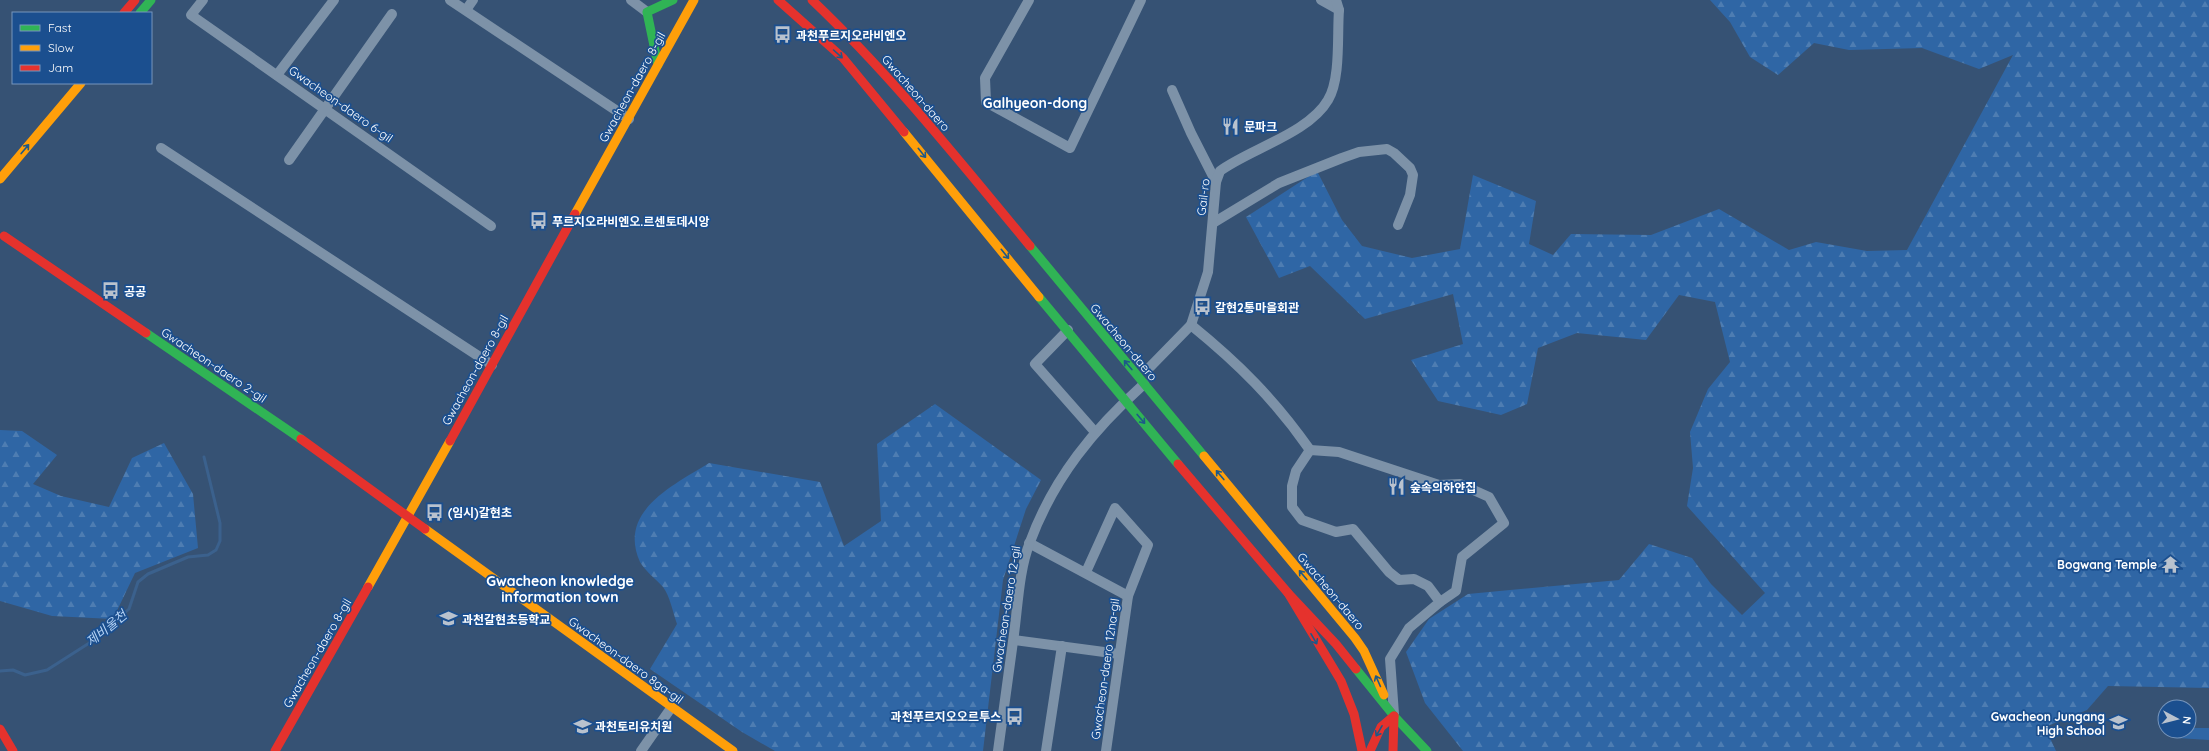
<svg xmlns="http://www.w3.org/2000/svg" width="2209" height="751" viewBox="0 0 2209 751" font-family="Quicksand,'Noto Sans KR',sans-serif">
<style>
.green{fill:#2f66a5}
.forest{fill:url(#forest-firs)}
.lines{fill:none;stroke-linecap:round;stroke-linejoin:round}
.stream{stroke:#3b618d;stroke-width:3}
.street{stroke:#7d92a8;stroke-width:10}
.fast{stroke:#30b455;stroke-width:9}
.slow{stroke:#ff9f0a;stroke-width:9}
.jam{stroke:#e5322d;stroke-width:9}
.oneway{stroke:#1d5989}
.labels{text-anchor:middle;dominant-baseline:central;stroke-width:3.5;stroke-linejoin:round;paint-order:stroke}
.poi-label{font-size:12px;font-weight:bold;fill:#fff;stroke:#1b4f8f;text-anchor:start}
.street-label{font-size:12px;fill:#fff;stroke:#1b4f8f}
.water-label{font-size:13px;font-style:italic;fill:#b5d3f5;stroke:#1b4f8f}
.quarter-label{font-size:14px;font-weight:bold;fill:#fff;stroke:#1b4f8f}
</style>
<defs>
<pattern id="forest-firs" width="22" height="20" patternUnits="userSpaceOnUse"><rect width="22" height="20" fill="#2f66a5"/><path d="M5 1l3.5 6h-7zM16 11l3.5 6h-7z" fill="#4e7db2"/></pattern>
</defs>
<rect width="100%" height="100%" fill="#365274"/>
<path class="green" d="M 2189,728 L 2209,728 L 2209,740 L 2177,738 L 2176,731 L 2189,731 Z"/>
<g class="forest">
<path d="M 1710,0 L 2209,0 L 2209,688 L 2108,686 L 2087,710 L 2045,727 L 2056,751 L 1463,751 L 1425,703 L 1406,652 L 1429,619 L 1468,594 L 1619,580 L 1649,544 L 1692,558 L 1711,584 L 1742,615 L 1765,593 L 1687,506 L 1693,468 L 1690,432 L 1708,389 L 1730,362 L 1715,302 L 1679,295 L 1646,340 L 1577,333 L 1538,348 L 1527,404 L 1501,415 L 1438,401 L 1411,360 L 1463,344 L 1453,294 L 1365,319 L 1310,266 L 1279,278 L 1246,217 L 1317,171 L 1342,220 L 1362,246 L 1412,258 L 1460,249 L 1473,175 L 1536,201 L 1529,244 L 1553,255 L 1571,234 L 1651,235 L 1719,209 L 1789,250 L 1816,242 L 1867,251 L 1907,250 L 2013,55 L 1979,69 L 1922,48 L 1849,50 L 1814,43 L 1778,75 L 1750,57 L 1730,22 Z"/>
<path d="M 935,404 L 1041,480 L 1026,509 L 1003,580 L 983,751 L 775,751 L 742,732 L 650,669 L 677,624 C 673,613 670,596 663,587 C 656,579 645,571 640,562 C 617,511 674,485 709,463 L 820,482 L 844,546 L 881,521 L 877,444 Z"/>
<path d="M 0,430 L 22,431 L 57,455 L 33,484 L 61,496 L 109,507 L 132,458 L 164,443 L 193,494 L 198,548 L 135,573 L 113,619 L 52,616 L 0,601 Z"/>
</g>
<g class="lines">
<path class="stream" d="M 0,671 L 13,670 L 25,675 L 47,670 L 94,640 L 129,609 L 138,582 L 148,574 L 188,557 L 208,555 L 216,550 L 220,541 L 220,523 L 204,457"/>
<g class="street">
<path d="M 203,0 L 191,15 L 491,226"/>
<path d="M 450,0 L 629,119"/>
<path d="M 631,0 L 647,12"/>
<path d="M 1029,0 L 985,78 L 986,102 L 1070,148 L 1141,0"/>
<path d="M 1321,0 L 1339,10"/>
<path d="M 466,10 L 473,0"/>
<path d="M 277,75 L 334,0"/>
<path d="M 1172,90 L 1191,133 L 1216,182"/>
<path d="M 161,148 L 492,365"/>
<path d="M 289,160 L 392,14"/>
<path d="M 1213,223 L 1279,183 L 1342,158 L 1359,152 L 1387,149 L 1394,153 L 1410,168 L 1413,175 L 1410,195 L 1398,225"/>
<path d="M 1191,325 C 1239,364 1274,399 1310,450 L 1296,471 L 1292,486 L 1292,507 L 1302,520 L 1336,532 L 1353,529 L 1389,572 L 1399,580 L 1414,579 L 1428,586 L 1440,602 L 1409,628 L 1390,659 L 1394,714"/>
<path d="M 1068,330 L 1035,364 L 1095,432"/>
<path d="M 1150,367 L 1191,325 L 1208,272 L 1216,182 L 1220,171 C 1250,149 1309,133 1328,100 C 1341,79 1337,34 1339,10 L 1336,0"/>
<path d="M 1310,450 L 1339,452 L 1439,485 L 1460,484 L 1489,497 L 1504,523 L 1462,557 L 1456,591 L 1440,602"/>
<path d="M 1029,543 L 1128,596"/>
<path d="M 1086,572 L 1115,508 L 1148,545 L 1128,596 L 1106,751"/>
<path d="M 1014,640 L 1119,654"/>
<path d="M 641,751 L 671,708"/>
<path d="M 998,751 C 1003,712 1009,673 1014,634 C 1018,604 1019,570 1030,542 C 1054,477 1094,429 1144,384"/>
<path d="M 1046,751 L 1062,646"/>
</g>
<g class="fast">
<path d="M 140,13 L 151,0"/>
<path d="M 658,65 L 647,12 L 673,0"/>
<path d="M 1030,246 L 1204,456"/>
<path d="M 1039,297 L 1178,464"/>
<path d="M 146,333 L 301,439"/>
<path d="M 1356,669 L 1394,716"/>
<path d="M 1394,716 L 1427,751"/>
</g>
<g class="slow">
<path d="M 904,132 L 1039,297"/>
<path d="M 0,179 L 81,83"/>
<path d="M 575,214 L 694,0"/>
<path d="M 1204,456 L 1355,638 L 1364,651 L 1384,695"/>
<path d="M 425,529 L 733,751"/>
<path d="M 368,587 L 450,441"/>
</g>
<g class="jam">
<path d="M 778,0 L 843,58 L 904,132"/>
<path d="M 812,0 C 892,76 960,162 1030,246"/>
<path d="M 124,13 L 135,0"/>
<path d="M 4,236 L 146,333"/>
<path d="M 301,439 L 425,529"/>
<path d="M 450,441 L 575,214"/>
<path d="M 1178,464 L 1288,593 L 1336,644 L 1356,669"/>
<path d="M 1288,593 L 1341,681 L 1354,714 L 1362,751"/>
<path d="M 0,729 L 13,751"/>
<path d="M 275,751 L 368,587"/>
<path d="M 1370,751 L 1381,727 L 1394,716"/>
<path d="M 1393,751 L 1394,716"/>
</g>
</g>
<defs><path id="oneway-shaft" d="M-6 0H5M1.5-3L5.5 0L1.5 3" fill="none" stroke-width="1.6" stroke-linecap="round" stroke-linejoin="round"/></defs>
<g class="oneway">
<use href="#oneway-shaft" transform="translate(838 54) rotate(42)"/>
<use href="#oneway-shaft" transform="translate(25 149) rotate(-50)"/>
<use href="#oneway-shaft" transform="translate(922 153) rotate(51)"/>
<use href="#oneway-shaft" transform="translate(1005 254) rotate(51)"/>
<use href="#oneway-shaft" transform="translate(1128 365) rotate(-130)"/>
<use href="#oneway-shaft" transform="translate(1141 419) rotate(50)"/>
<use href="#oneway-shaft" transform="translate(1220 475) rotate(-130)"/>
<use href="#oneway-shaft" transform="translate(1303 575) rotate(-130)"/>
<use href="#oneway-shaft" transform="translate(1314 639) rotate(60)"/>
<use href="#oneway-shaft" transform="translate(1378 681) rotate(-114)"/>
<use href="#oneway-shaft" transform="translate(1379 731) rotate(120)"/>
</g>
<defs>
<symbol id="bus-bare" viewBox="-9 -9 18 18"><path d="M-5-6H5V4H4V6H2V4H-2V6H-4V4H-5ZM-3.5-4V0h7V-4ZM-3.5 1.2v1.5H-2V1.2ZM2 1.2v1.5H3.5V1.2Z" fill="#b9c2ce" stroke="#1b4f8f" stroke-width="2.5" paint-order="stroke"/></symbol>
<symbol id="restaurant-bare" viewBox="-9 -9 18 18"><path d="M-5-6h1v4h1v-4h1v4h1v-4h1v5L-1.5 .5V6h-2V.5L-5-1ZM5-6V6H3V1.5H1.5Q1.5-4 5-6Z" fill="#b9c2ce" stroke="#1b4f8f" stroke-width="2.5" paint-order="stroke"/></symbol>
<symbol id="temple-bare" viewBox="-9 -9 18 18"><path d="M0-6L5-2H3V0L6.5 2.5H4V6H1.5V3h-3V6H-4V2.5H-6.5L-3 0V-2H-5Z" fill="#b9c2ce" stroke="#1b4f8f" stroke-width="2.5" paint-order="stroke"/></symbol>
<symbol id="school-bare" viewBox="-9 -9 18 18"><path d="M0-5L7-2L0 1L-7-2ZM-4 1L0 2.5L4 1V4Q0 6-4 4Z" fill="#b9c2ce" stroke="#1b4f8f" stroke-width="2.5" paint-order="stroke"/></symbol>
</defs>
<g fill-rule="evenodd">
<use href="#bus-bare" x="770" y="22" width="25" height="25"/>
<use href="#restaurant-bare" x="1218" y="114" width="25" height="25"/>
<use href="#bus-bare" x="526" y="208" width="25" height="25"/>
<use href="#bus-bare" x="98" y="278" width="25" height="25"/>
<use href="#bus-bare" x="1190" y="294" width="25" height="25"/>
<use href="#restaurant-bare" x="1384" y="474" width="25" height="25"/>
<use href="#bus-bare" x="422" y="500" width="25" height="25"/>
<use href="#temple-bare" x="2158" y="552" width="25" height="25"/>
<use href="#school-bare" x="436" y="606" width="25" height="25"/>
<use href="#bus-bare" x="1002" y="704" width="25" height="25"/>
<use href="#school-bare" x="2106" y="710" width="25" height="25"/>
<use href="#school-bare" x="570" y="714" width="25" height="25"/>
</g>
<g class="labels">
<g class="poi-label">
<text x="796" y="35">과천푸르지오라비엔오</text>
<text x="1244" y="126">문파크</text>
<text x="552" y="221">푸르지오라비엔오.르센토데시앙</text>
<text x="124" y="291">공공</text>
<text x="1215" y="307">갈현2통마을회관</text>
<text x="1410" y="487">숲속의하얀집</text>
<text x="448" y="512">(임시)갈현초</text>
<text x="2157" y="564" text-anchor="end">Bogwang Temple</text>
<text x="462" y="619">과천갈현초등학교</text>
<text x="1001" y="716" text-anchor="end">과천푸르지오오르투스</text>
<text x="2105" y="716" text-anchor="end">Gwacheon Jungang<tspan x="2105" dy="14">High School</tspan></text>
<text x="595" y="726">과천토리유치원</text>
</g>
<g class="street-label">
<text transform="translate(632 87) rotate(-61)">Gwacheon-daero 8-gil</text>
<text transform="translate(916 93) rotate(49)">Gwacheon-daero</text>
<text transform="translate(341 104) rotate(35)">Gwacheon-daero 6-gil</text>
<text transform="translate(1203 197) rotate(-83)">Gail-ro</text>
<text transform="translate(1124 342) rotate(50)">Gwacheon-daero</text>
<text transform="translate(214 365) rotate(34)">Gwacheon-daero 2-gil</text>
<text transform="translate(475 370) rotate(-61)">Gwacheon-daero 8-gil</text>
<text transform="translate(1331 591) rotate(50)">Gwacheon-daero</text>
<text transform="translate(1006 609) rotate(-81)">Gwacheon-daero 12-gil</text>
<text transform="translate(317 653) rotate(-60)">Gwacheon-daero 8-gil</text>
<text transform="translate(626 660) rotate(36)">Gwacheon-daero 8ga-gil</text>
<text transform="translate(1105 669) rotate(-82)">Gwacheon-daero 12na-gil</text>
</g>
<g class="water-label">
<text transform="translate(106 628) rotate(-39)">제비울천</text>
</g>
<g class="quarter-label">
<text x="1035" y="103">Galhyeon-dong</text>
<text x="560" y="581">Gwacheon knowledge<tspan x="560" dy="16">information town</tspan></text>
</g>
</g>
<rect x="12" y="12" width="140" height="72" fill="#1b4f8f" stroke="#7695bc"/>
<rect x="20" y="25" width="20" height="6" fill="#30b455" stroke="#7695bc"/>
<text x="48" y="32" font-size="12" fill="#ffffff">Fast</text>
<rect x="20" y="45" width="20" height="6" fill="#ff9f0a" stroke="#7695bc"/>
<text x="48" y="52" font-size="12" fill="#ffffff">Slow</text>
<rect x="20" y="65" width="20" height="6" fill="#e5322d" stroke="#7695bc"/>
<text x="48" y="72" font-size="12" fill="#ffffff">Jam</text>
<g transform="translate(2177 719) rotate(97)"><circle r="19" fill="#1b4f8f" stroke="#7695bc"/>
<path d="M0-3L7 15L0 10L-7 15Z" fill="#b9c2ce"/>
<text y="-6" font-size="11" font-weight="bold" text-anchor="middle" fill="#ffffff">N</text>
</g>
</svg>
